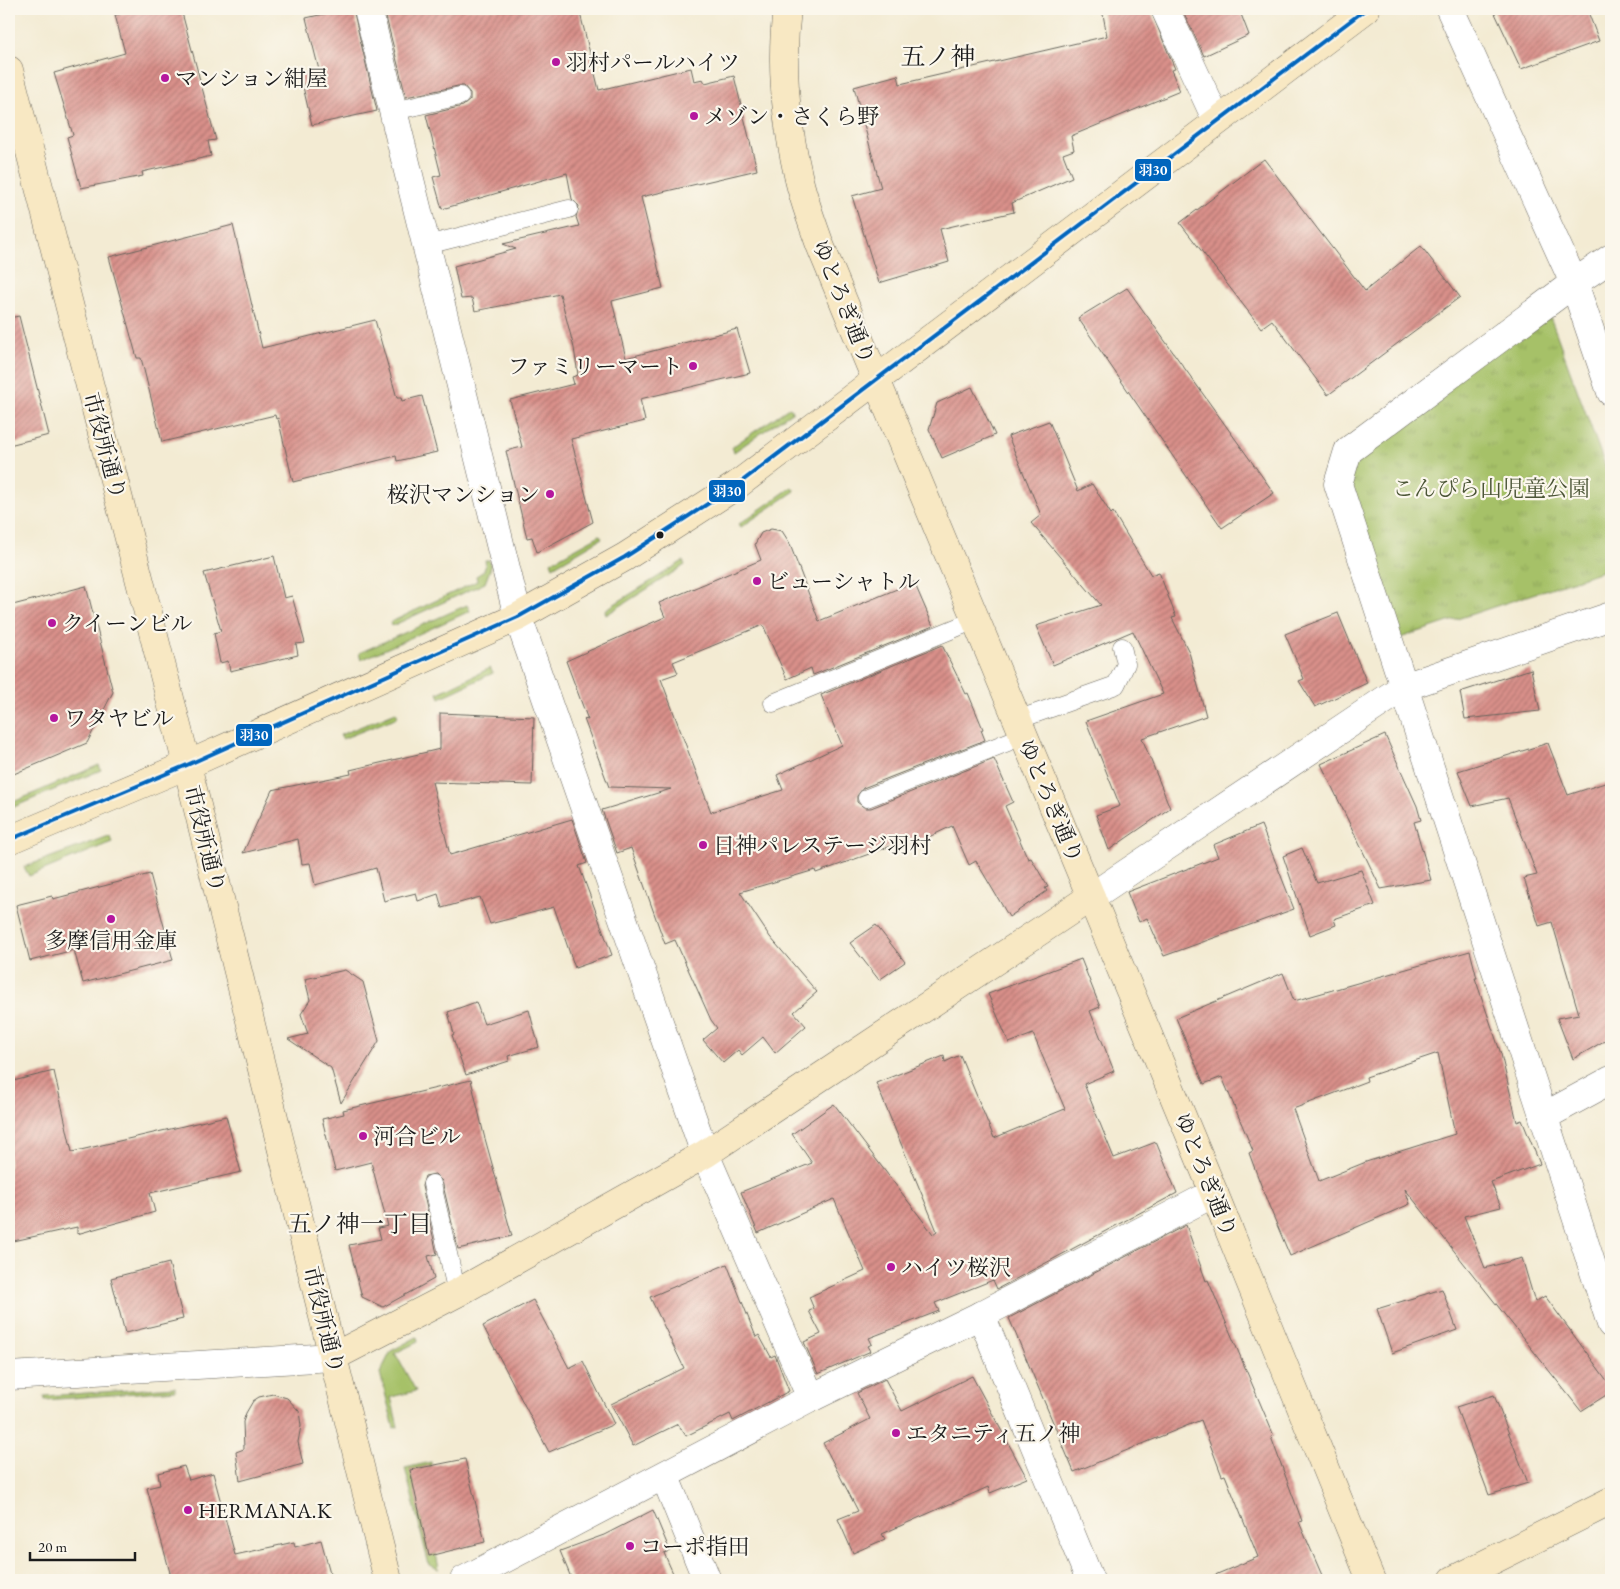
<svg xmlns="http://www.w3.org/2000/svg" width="1620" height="1589" viewBox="0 0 1620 1589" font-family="'EB Garamond','Noto Serif JP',serif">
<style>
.grass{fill:#a6c168;stroke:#616e42}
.park{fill:url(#park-tufts);stroke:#616e42}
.building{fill:url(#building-hatch);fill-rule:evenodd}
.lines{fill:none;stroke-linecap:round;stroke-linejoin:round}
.lane-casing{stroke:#67645c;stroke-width:19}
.street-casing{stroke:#67645c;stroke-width:29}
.secondary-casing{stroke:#67645c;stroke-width:29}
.lane{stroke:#fff;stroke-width:18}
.street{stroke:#fff;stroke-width:28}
.secondary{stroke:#f8e8c3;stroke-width:28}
.bus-1-casing{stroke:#fbf7ec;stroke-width:8}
.bus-1{stroke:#0065bd;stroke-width:4}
.poi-dot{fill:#b5179e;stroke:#fbf7ec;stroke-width:2}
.bus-dot{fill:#1c1c1c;stroke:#fbf7ec;stroke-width:2}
.labels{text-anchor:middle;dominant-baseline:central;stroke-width:4.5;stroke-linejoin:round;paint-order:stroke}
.poi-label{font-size:22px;fill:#1c1c1c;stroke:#fbf7ec;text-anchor:start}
.street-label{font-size:22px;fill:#1c1c1c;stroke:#fbf7ec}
.park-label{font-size:22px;fill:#4c5637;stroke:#fbf7ec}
.neighbourhood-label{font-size:24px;fill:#1c1c1c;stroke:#fbf7ec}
.quarter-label{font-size:25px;fill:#1c1c1c;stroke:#fbf7ec}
.line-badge{stroke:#fbf7ec;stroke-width:2}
.badge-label{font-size:14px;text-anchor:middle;font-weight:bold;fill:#fff}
</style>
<defs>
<pattern id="park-tufts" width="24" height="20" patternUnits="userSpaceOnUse" patternTransform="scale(1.25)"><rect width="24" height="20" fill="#a6c168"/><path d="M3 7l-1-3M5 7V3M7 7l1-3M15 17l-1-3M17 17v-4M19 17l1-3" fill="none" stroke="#8ea55a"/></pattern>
<pattern id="building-hatch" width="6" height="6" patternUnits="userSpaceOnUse" patternTransform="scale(1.25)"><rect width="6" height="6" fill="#d9908a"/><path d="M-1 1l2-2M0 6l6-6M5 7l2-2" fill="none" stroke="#af7570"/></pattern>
</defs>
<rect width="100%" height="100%" fill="#fbf7ec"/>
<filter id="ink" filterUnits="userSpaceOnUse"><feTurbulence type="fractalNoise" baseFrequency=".02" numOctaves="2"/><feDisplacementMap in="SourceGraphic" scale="10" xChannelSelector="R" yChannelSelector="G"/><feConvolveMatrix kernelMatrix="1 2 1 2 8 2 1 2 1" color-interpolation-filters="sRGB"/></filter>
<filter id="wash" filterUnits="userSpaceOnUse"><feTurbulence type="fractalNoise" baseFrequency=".0096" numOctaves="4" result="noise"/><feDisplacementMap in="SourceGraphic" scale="20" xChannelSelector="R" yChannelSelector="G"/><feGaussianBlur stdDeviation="1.12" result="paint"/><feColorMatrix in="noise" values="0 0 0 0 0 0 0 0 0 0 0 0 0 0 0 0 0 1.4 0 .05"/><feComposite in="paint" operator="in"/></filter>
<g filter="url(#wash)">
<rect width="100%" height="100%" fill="#f3ebd3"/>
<g class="grass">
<path d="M 790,407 L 793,411 L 734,452 L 732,447 Z"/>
<path d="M 792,487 L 795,491 L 741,527 L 739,524 Z"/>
<path d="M 600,535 L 602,538 L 553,567 L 551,562 Z"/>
<path d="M 485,560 L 489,560 L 491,567 L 485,583 L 392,626 L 391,622 L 477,581 L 476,576 C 483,572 487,569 485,560 Z"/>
<path d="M 683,561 L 685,565 L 606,615 L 605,610 Z"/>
<path d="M 467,605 L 470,611 L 361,660 L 359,653 Z"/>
<path d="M 490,668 L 493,673 L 440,698 L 438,693 Z"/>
<path d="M 396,712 L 398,717 L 342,739 L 340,735 Z"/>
<path d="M 99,765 L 101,770 L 9,809 L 9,804 Z"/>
<path d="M 108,836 L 110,836 L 112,842 L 29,876 L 24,867 Z"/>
<path d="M 417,1337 L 418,1342 L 395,1353 L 416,1391 L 391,1397 L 398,1427 L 394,1428 L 380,1373 L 391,1351 Z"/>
<path d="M 175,1387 L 176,1390 L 45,1400 L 44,1396 Z"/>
<path d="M 431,1462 L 431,1465 L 410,1470 L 429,1556 L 436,1554 L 439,1569 L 429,1565 L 405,1468 Z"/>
</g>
<path class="park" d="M 1548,311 L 1611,481 L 1611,568 L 1400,638 L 1347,503 L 1348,449 Z"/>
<g id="blocks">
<g class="building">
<path d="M 141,9 L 181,9 L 216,140 L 208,141 L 211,156 L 142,172 L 143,176 L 81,188 L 67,137 L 73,135 L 54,73 L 125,53 L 115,15 Z"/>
<path d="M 346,9 L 353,9 L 377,111 L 312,125 L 300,74 L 319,70 L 306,18 Z"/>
<path d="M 384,9 L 579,9 L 599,90 L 691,68 L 694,81 L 703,79 L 705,83 L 734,76 L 757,170 L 641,197 L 663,288 L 612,301 L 626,358 L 737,329 L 750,373 L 640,399 L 645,421 L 571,439 L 593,522 L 537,552 L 532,537 L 527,538 L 506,451 L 522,447 L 510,400 L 574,384 L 572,377 L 578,375 L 574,348 L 560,294 L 475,311 L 472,298 L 461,299 L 454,266 L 516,249 L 503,244 L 579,226 L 576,217 L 579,206 L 572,199 L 567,173 L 442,209 L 433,177 L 441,175 L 426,115 L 463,106 L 470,100 L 470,93 L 464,86 L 458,86 L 406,97 Z"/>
<path d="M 1102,9 L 1150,9 L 1175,69 L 1171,70 L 1180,91 L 1071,136 L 1074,150 L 1063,154 L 1072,177 L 1012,203 L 1014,212 L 940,229 L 949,262 L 879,283 L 852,196 L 881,188 L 854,87 L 898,75 L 900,84 L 1107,36 Z"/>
<path d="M 1182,9 L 1239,9 L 1249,35 L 1204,56 Z"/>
<path d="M 1493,9 L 1587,9 L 1599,41 L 1521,69 Z"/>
<path d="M 1264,159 L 1365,291 L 1421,246 L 1460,297 L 1328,395 L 1272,320 L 1261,328 L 1180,223 Z"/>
<path d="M 233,225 L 262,348 L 375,320 L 397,398 L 401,398 L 402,401 L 422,396 L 437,452 L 397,461 L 396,456 L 293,482 L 278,418 L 276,419 L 275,415 L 162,442 L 141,358 L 137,358 L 109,257 Z"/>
<path d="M 1127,288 L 1274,493 L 1222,528 L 1078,318 Z"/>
<path d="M 19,316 L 49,435 L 9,445 L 9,318 Z"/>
<path d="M 972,387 L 995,435 L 942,458 L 929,429 L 937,403 Z"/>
<path d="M 1049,421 L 1078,491 L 1092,484 L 1111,514 L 1113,512 L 1151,575 L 1159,572 L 1176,617 L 1172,618 L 1189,652 L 1206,716 L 1142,738 L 1170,808 L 1109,850 L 1096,815 L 1120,806 L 1086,721 L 1163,694 L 1133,631 L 1053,665 L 1036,626 L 1101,605 L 1031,523 L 1041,515 L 1008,436 Z"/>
<path d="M 771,529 L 782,531 L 789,542 L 819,621 L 914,582 L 933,626 L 813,675 L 811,668 L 787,679 L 763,625 L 673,662 L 678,673 L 661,679 L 711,812 L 783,790 L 777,775 L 842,745 L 821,695 L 942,645 L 966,694 L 968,693 L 983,729 L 981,730 L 985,740 L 863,788 L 857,796 L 857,802 L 865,808 L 871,808 L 994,759 L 1013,802 L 1005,806 L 1028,859 L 1031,858 L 1048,887 L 1045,888 L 1047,891 L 1009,917 L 976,861 L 969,865 L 952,826 L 914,844 L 911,839 L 816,873 L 815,870 L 740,892 L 770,937 L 817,992 L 794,1012 L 806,1026 L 775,1053 L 763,1037 L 742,1055 L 738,1050 L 723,1063 L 703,1040 L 717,1028 L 711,1020 L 675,940 L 665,944 L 631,848 L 617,853 L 602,810 L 671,789 L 609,787 L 584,719 L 588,720 L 566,661 L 665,617 L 659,603 L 761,560 L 755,544 L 761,533 Z"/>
<path d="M 274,556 L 284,598 L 292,596 L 305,643 L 296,644 L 298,655 L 230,671 L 228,661 L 220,663 L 214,633 L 221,631 L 204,573 Z"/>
<path d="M 86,586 L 113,692 L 87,743 L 9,776 L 9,606 Z"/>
<path d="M 1338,613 L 1367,683 L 1315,707 L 1299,681 L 1304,679 L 1285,634 Z"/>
<path d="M 1531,669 L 1540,711 L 1465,719 L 1460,692 Z"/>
<path d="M 440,713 L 534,717 L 532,785 L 432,782 L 450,855 L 572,819 L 587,863 L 579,866 L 612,955 L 575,968 L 554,907 L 490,924 L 480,897 L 442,908 L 438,894 L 418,901 L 416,893 L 384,901 L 376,868 L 315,885 L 310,863 L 302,864 L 298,839 L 243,853 L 272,790 L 351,774 L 350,770 L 440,749 Z"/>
<path d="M 1385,735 L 1417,806 L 1421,820 L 1414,822 L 1431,880 L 1381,889 L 1321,764 Z"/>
<path d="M 1548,743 L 1568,795 L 1611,781 L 1611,1037 L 1573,1059 L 1557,1018 L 1579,1014 L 1552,922 L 1539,926 L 1524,878 L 1537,875 L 1508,798 L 1472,806 L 1458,771 Z"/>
<path d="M 1261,825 L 1294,909 L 1164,956 L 1147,918 L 1139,922 L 1127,892 L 1218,857 L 1213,845 Z"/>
<path d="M 1302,848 L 1317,883 L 1361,870 L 1375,905 L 1334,919 L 1336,925 L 1310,935 L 1283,856 Z"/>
<path d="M 150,874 L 173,960 L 83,983 L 74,950 L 30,961 L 16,905 L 52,896 L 53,899 Z"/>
<path d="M 876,925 L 905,962 L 879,980 L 850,943 Z"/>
<path d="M 1470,951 L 1477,978 L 1475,978 L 1501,1054 L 1517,1122 L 1522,1120 L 1540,1164 L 1491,1182 L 1501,1207 L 1464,1216 L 1485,1268 L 1522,1258 L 1535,1302 L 1545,1296 L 1611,1386 L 1611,1392 L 1581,1411 L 1405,1189 L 1410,1204 L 1290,1256 L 1267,1201 L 1249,1153 L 1253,1151 L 1222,1077 L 1204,1084 L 1176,1018 L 1283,973 L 1294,1001 ZM 1438,1053 L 1455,1134 L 1366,1162 L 1319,1181 L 1293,1109 L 1367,1081 L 1366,1077 Z"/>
<path d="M 1081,959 L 1100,1007 L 1090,1011 L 1114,1071 L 1084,1084 L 1114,1158 L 1156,1142 L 1177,1193 L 997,1289 L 993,1280 L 935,1303 L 939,1311 L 869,1338 L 872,1344 L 868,1346 L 871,1351 L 818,1374 L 804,1342 L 821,1334 L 809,1311 L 814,1309 L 809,1297 L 865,1271 L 834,1199 L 758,1233 L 741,1192 L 812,1163 L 792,1134 L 834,1104 L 933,1234 L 937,1231 L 876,1083 L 944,1056 L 945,1062 L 960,1055 L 994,1138 L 1065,1109 L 1033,1034 L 1009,1043 L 988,994 Z"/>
<path d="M 345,970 L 363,982 L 379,1041 L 341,1103 L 331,1068 L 288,1039 L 308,1034 L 301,1014 L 310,1000 L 305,979 Z"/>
<path d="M 476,1002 L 484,1024 L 529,1010 L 539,1047 L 508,1056 L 509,1061 L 466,1075 L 452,1035 L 454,1034 L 448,1012 Z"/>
<path d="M 54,1071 L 72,1152 L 226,1116 L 241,1172 L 150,1193 L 155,1212 L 77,1234 L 77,1227 L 9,1242 L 9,1082 Z"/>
<path d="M 471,1080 L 484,1135 L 512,1236 L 458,1249 L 442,1181 L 435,1174 L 425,1176 L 422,1186 L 437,1254 L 428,1256 L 434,1279 L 383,1307 L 362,1297 L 349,1245 L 381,1239 L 378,1228 L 388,1226 L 371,1162 L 335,1171 L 322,1119 L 344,1114 L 343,1110 Z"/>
<path d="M 1186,1225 L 1206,1281 L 1208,1280 L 1274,1436 L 1271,1437 L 1302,1521 L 1299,1522 L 1324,1580 L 1203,1580 L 1258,1557 L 1225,1475 L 1222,1476 L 1201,1420 L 1074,1472 L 1009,1318 Z"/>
<path d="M 169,1263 L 183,1319 L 125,1333 L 111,1278 Z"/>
<path d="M 727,1264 L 756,1337 L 759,1335 L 771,1357 L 775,1355 L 789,1391 L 733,1421 L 730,1414 L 686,1436 L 678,1424 L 633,1446 L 611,1404 L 684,1368 L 650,1297 Z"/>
<path d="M 1442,1289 L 1457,1330 L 1392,1353 L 1377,1309 Z"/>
<path d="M 533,1300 L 569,1368 L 583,1361 L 614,1424 L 549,1452 L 483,1326 Z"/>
<path d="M 972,1376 L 1027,1478 L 990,1493 L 988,1487 L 882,1534 L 885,1539 L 853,1553 L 838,1519 L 858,1511 L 823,1443 L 870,1419 L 857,1393 L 885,1379 L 902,1411 Z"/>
<path d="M 273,1394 L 287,1398 L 299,1411 L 301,1426 L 298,1442 L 303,1464 L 240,1481 L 236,1452 L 244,1449 L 243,1422 L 246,1413 L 253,1401 L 259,1397 Z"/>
<path d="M 1494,1395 L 1528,1483 L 1489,1495 L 1456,1407 Z"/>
<path d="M 465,1459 L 485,1542 L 429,1556 L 410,1470 Z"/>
<path d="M 184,1466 L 189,1480 L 213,1473 L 235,1555 L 294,1542 L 295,1547 L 321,1540 L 332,1580 L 172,1580 L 147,1488 L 160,1485 L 158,1473 Z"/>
<path d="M 653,1510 L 670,1551 L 664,1553 L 676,1580 L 572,1580 L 560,1551 L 604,1535 Z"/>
</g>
</g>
</g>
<g filter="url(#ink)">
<use href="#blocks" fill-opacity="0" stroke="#67645c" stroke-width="1"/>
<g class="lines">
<defs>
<g id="lane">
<path d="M 394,111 L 460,96"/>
<path d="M 427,245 L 569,209"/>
<path d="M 773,703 L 975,620"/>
<path d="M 1017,720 L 1116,685 L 1126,664 L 1122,647"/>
<path d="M 867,798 L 1023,736"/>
<path d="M 432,1184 L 457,1293"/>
</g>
<g id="street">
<path d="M 368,9 L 518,617 L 705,1154 L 811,1398"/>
<path d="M 1165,9 L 1217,121"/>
<path d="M 1450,9 L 1574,283 L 1611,392"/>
<path d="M 1611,258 L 1574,283 L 1348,451 L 1338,484 L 1611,1324"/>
<path d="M 1091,897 L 1404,687 L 1611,616"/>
<path d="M 1543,1117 L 1611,1080"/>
<path d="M 981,1315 L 1090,1580"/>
<path d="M 9,1376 L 333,1357"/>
<path d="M 665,1477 L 707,1580"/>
<path d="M 464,1580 L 811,1398 L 981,1315 L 1214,1193"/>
</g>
<g id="secondary">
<path d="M 787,9 C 780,64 786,122 798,175 C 803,199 812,222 820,245 L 1214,1193 L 1371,1580"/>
<path d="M 9,70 L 187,765 L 388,1580"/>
<path d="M 9,840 L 187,765 L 518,617 L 625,557 L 737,485 L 1366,9"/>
<path d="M 333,1357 L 457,1293 L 705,1154 L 1091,897"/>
<path d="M 1453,1580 L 1611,1501"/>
</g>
</defs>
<use href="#lane" class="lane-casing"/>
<use href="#street" class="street-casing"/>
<use href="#secondary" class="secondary-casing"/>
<use href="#lane" class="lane"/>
<use href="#street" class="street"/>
<use href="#secondary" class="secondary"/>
<defs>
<path id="bus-1" d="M 9,840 L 187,765 L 518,617 L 625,557 L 737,485 L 1366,9"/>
</defs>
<use href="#bus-1" class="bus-1-casing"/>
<use href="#bus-1" class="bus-1"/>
</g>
</g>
<g class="poi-dot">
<circle cx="556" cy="62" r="5"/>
<circle cx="165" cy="78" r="5"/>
<circle cx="694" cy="116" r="5"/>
<circle cx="693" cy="366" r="5"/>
<circle cx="550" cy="494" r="5"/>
<circle cx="757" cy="581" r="5"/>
<circle cx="52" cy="623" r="5"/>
<circle cx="54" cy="718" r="5"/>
<circle cx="703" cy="845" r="5"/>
<circle cx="111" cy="919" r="5"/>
<circle cx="363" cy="1136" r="5"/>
<circle cx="891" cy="1267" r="5"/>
<circle cx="896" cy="1433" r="5"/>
<circle cx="188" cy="1510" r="5"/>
<circle cx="630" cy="1546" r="5"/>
</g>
<circle class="bus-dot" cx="660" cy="535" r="4.5"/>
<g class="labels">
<g class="poi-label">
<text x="566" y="62">羽村パールハイツ</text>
<text x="175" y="78">マンション紺屋</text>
<text x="704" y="116">メゾン・さくら野</text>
<text x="683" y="366" text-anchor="end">ファミリーマート</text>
<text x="540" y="494" text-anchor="end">桜沢マンション</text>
<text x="767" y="581">ビューシャトル</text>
<text x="62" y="623">クイーンビル</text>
<text x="64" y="718">ワタヤビル</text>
<text x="713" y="845">日神パレステージ羽村</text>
<text x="111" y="940" text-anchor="middle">多摩信用金庫</text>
<text x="373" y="1136">河合ビル</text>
<text x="901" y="1267">ハイツ桜沢</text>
<text x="906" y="1433">エタニティ五ノ神</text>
<text x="198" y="1510">HERMANA.K</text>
<text x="640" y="1546">コーポ指田</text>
</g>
<g class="street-label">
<text transform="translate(844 302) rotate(68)">ゆとろぎ通り</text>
<text transform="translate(105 446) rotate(75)">市役所通り</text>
<text transform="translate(1051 801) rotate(67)">ゆとろぎ通り</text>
<text transform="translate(205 839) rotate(76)">市役所通り</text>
<text transform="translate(1206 1175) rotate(68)">ゆとろぎ通り</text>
<text transform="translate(324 1320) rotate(76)">市役所通り</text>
</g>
<g class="park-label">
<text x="1491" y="488">こんぴら山児童公園</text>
</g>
<g class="neighbourhood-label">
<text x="360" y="1223">五ノ神一丁目</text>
</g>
<g class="quarter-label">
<text x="938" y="56">五ノ神</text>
</g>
</g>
<g class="line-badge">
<rect x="1134" y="158" width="38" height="24" rx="5" fill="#0065bd"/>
<rect x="708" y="479" width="38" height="24" rx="5" fill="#0065bd"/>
<rect x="235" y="723" width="38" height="24" rx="5" fill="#0065bd"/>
</g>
<g class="badge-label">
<text x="1153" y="175">羽30</text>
<text x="727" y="496">羽30</text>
<text x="254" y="740">羽30</text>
</g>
<rect width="1620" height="1589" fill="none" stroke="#fbf7ec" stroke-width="30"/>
<path d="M30 1552v8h105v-8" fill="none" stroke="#1c1c1c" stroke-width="2.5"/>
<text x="38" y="1552" font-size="15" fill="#1c1c1c" stroke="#fbf7ec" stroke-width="4" paint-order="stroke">20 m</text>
</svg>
